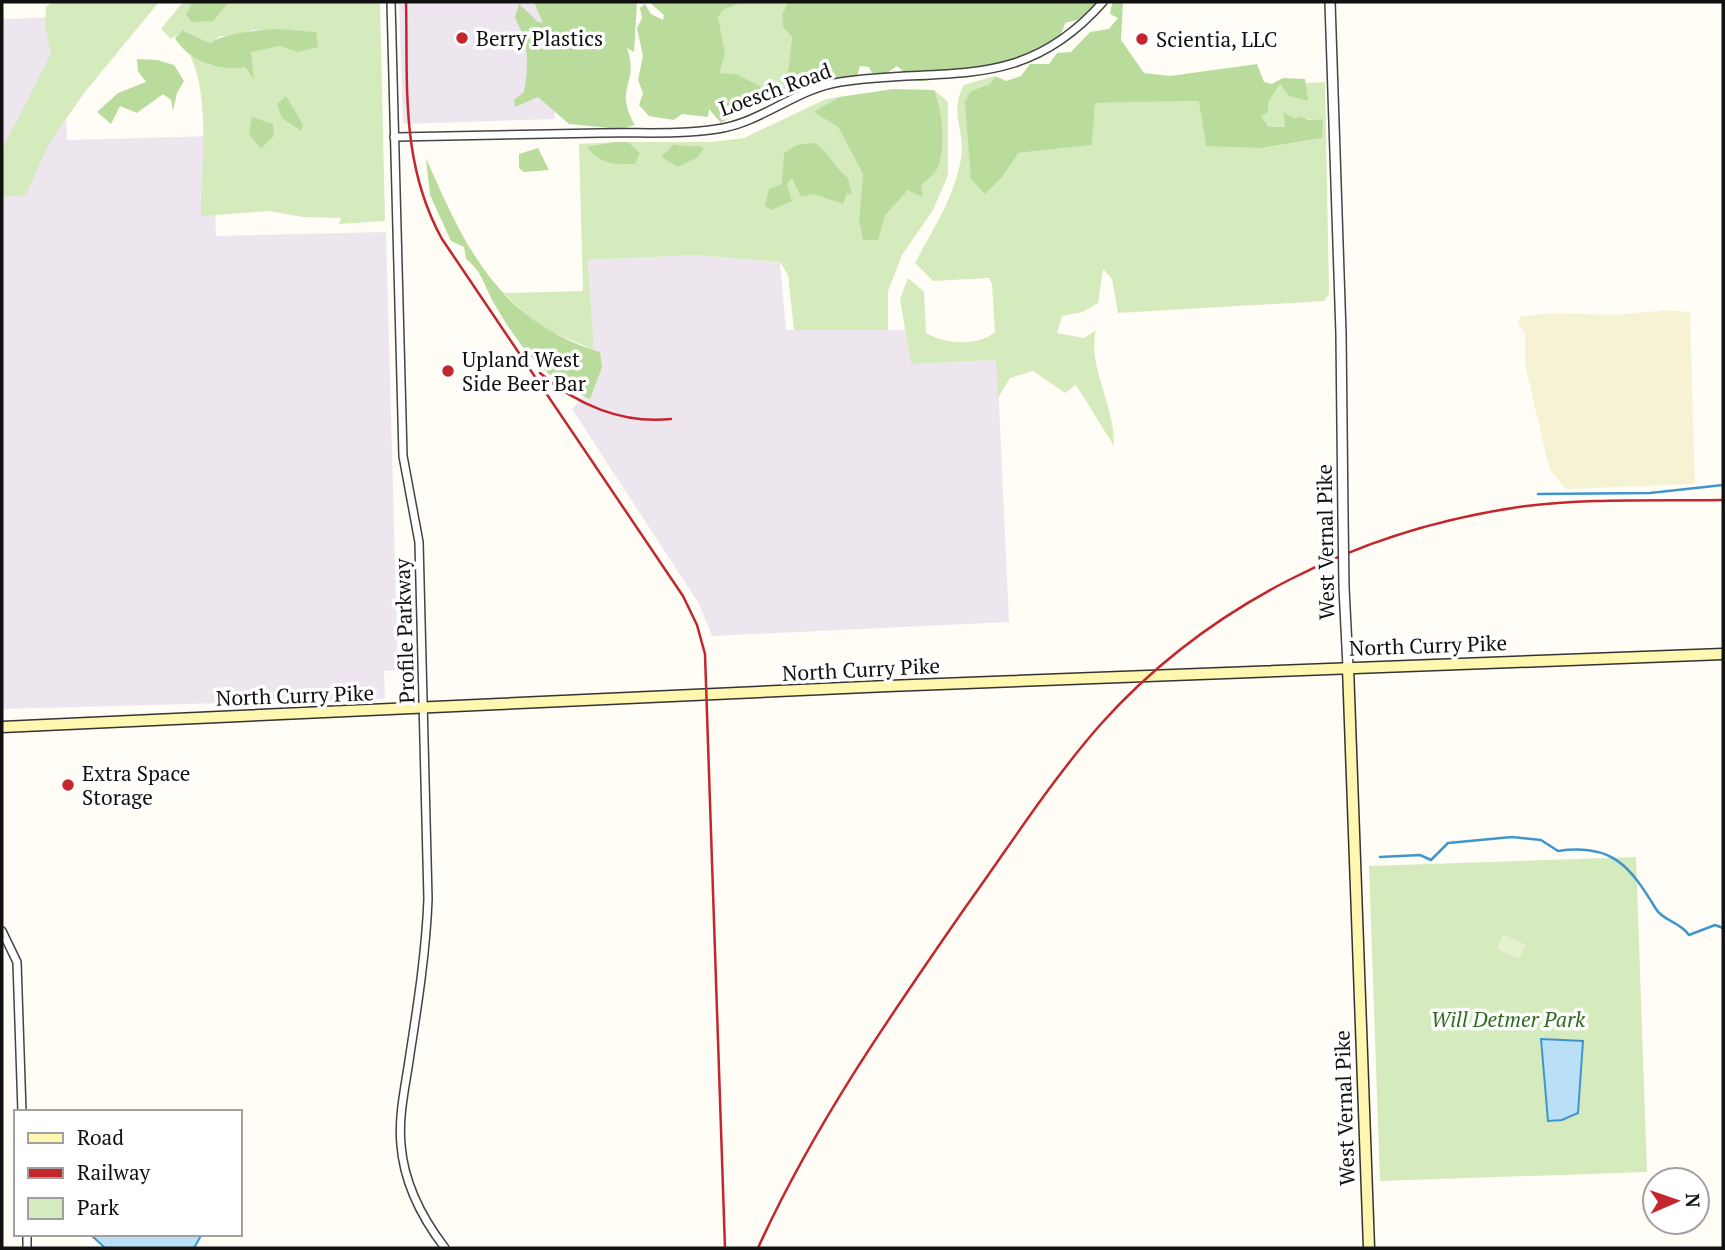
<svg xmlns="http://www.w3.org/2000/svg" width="1725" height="1250" viewBox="0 0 1725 1250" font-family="'PT Serif',serif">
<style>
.industrial{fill:#eee6ef}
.farmland{fill:#f6f3d4}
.green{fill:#d5ebbd}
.forest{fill:#b9dc9c}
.pitch{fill:#e6f2cf}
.water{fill:#b9e0f7;stroke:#3f96cf;stroke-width:2}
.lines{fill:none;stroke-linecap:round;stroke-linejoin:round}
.stream{stroke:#3f96cf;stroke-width:2.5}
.minor-casing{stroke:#444;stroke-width:10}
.tertiary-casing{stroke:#444;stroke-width:12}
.secondary-casing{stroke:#333;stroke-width:13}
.minor{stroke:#fff;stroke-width:7}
.tertiary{stroke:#fff;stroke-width:9}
.secondary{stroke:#fff6b0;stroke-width:10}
.rail{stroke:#c4262e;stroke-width:2.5}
.tertiary-bridge-casing{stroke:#444;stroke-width:12;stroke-linecap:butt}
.tertiary-bridge{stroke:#fff;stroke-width:9}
.poi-dot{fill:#c4262e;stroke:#fff;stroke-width:2.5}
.labels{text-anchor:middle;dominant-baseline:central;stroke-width:7;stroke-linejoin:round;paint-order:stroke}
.poi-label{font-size:21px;fill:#111;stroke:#fff;text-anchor:start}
.street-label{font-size:21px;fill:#111;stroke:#fff}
.park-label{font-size:21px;font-style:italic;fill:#2f6b1f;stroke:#fff}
</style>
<rect width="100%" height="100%" fill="#fffdf5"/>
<g class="industrial">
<path d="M 399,2 L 551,2 L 555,119 L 403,124 Z"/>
<path d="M 63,17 L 67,140 L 213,136 L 216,236 L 386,232 L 398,670 L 384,671 L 385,699 L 2,709 L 2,19 Z"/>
<path d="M 694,255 L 780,262 L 786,330 L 905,330 L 911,364 L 997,360 L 1009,622 L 712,636 L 699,604 L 572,409 L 596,383 L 588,260 Z"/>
</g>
<path class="farmland" d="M 1667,310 L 1690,312 L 1695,484 L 1566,489 L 1551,471 L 1546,455 L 1525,364 L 1525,333 L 1518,324 L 1520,317 L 1548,313 L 1617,315 Z"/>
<g class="green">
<path d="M 52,2 L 159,2 L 84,93 L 48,145 L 26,195 L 2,197 L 2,149 L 51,54 L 45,26 L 46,7 Z"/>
<path d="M 183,2 L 380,2 L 385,221 L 339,224 L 341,218 L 303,217 L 269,211 L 201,216 C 201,167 211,99 190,55 L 209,65 L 245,67 L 253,78 L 250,52 L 280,46 L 297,52 L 316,32 L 252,30 L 241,36 L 220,36 L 210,43 L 184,30 L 171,39 L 161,29 Z"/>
<path d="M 743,2 L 788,2 L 782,15 L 783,27 L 792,37 L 786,88 L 776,95 L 737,74 L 719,73 L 718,17 L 723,10 Z"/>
<path d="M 995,76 L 990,84 L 971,91 L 971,178 L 1003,176 L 1017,153 L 1092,145 L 1094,103 L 1200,101 L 1206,145 L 1261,148 L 1322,138 L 1322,119 L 1295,120 L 1283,113 L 1285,127 L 1269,127 L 1261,116 L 1272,92 L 1280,84 L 1307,101 L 1305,83 L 1325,82 L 1329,294 L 1324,301 L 1118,313 L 1112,279 L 1103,269 L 1098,303 L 1083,312 L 1062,316 L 1057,333 L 1084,338 L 1096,330 C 1087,367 1115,404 1114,446 L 1076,385 L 1065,393 L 1033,371 L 1010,378 L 998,398 L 996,360 L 911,364 L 900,299 L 908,278 L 924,292 L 926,333 C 945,344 977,347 995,332 L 992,284 L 989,278 L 933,281 L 915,263 C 934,227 953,200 961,159 C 966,131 948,113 964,85 Z"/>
<path d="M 934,90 L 948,102 L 948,175 L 933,210 L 902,255 L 888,291 L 888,330 L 794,330 L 788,275 L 780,262 L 694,255 L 588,260 L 594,350 L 539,327 L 504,293 L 583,291 L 579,144 L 614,142 L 598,145 L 640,153 L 628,142 L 711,142 L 744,138 L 826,99 L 839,97 L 815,112 L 838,127 L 863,174 L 859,219 C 900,213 883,206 909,190 C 919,183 927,181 935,171 C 948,154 941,108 934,90 Z"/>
<path d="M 1636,857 L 1647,1172 L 1380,1181 L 1369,866 Z"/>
</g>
<g class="forest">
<path d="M 193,2 L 229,2 L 213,21 L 192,22 L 186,14 Z"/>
<path d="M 534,2 L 637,2 L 634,52 L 627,48 C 640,84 613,86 635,125 L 620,129 L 569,124 L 538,97 L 515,107 L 514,100 L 524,92 C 529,64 529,43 515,18 L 519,4 L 538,22 L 543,23 Z"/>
<path d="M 649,2 L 743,2 L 723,10 L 718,17 L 725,54 L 719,73 L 737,74 L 776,95 L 766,104 L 746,108 L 721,123 L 709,109 L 708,117 L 682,114 L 674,120 L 649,116 L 639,105 L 643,93 L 638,80 L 643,56 L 637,28 L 642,18 L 640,8 L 645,4 L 651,14 L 663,20 L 664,15 Z"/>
<path d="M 788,2 L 1097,2 L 1085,18 L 1065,23 C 1060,54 998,65 973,71 C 966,73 959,70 952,72 C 940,75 927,84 914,80 C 909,78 902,70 897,66 L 887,73 L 872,73 L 869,67 L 860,66 L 857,77 L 842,80 L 826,73 L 786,88 L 792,37 L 783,27 L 782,15 Z"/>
<path d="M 1123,2 L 1121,40 L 1144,73 L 1170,76 L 1257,64 L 1264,82 L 1272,84 L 1283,78 L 1305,79 L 1308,101 L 1289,96 L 1280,84 L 1268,102 L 1268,112 L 1261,116 L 1269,127 L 1285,127 L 1283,112 L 1295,119 L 1299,116 L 1308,120 L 1323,119 L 1322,138 L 1261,148 L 1206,146 L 1199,101 L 1095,103 L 1092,145 L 1018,153 L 1003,176 L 985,194 L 971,179 L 965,102 L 971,91 L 990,84 L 995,76 L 1006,81 L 1021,76 L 1030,64 L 1049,64 L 1057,53 L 1071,52 L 1090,32 L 1109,29 L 1118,18 L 1110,14 L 1112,3 Z"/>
<path d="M 277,29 L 316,32 L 318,47 L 297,52 L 280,46 L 251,52 L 254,80 L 245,67 C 217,71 190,62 175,38 L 183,30 L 210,43 C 223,33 259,30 277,29 Z"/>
<path d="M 137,59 L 157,60 L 174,65 L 184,81 L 177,93 L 173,111 L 171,100 L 163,94 L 137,113 L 120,106 L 111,124 L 97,112 L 118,93 L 146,82 L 138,71 Z"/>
<path d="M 894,89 L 934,90 C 942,109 947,150 937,169 C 934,175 926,180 921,185 L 923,197 L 908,190 L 885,215 L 878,240 L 863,240 L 859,219 L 863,174 L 838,127 L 814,112 L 839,97 Z"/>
<path d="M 286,96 L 303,125 L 301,131 L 282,118 L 277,104 Z"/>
<path d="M 252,117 L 273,124 L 274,136 L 261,148 L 249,135 Z"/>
<path d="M 614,142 L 628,142 L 640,153 L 635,164 C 613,165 601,164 587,147 Z"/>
<path d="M 815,143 C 830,153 834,168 848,178 L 852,195 L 847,193 L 843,204 L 814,194 L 801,197 L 792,178 L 787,184 L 792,201 L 771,210 L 765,206 L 769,189 L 782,184 L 784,153 L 797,145 Z"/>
<path d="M 674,144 C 685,148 694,144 704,148 L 698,157 L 678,167 L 661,157 Z"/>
<path d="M 538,148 L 549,170 L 524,172 L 519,168 L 519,154 Z"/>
<path d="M 426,158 C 465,248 500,322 600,352 L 602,367 L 590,399 C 540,376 519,346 492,300 C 484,284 481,270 466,259 L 464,247 L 451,241 L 430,195 Z"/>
</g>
<path class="pitch" d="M 1503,934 L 1526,945 L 1519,959 L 1497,949 Z"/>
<g class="water">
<path d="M 1541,1039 L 1583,1041 L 1578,1113 L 1562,1120 L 1548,1121 Z"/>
<path d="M 90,1234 L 202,1234 L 194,1248 L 105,1248 Z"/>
</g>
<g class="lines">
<g class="stream">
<path d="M 1538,494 L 1650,493 L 1723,485"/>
<path d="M 1380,857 L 1420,855 L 1431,860 L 1448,843 L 1512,837 L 1541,840 L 1558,851 C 1612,843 1630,866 1656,909 C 1663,921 1679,921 1689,935 L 1715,925 L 1723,928"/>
</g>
<defs>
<g id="minor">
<path d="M 391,2 L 403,456 L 419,542 L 428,899 C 426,951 418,1003 410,1054 C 406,1084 398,1115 401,1145 C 404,1184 422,1218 445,1248"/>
<path d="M 394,137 C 463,136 532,134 600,133 C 639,132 679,135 717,129 C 761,123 796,89 840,82 C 947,66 1022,94 1103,2"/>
<path d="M 2,931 L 17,962 L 22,1112"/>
<path d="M 27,1234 L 27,1248"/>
</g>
<g id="tertiary">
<path d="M 1330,2 L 1341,334 L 1343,516"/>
<path d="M 1344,588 L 1348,667"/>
</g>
<g id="secondary">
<path d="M 1348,667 L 1369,1248"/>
<path d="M 2,727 L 888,686 L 1723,654"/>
</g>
</defs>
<use href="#minor" class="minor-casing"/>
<use href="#tertiary" class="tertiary-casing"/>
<use href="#secondary" class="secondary-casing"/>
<use href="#minor" class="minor"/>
<use href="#tertiary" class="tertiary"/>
<use href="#secondary" class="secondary"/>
<g class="rail">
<path d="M 406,2 C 408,85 400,163 442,239 L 683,596 L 697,625 L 705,654 L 725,1248"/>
<path d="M 540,373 C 577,405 622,424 671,419"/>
<path d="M 758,1248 C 814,1125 890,1016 967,905 C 1010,845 1051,781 1100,725 C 1208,604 1360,530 1519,507 C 1586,498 1656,501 1723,500"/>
</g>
<defs>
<path id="tertiary-bridge" d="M 1343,516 L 1344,588"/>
</defs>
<use href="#tertiary-bridge" class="tertiary-bridge-casing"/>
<use href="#tertiary-bridge" class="tertiary-bridge"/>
</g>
<g class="poi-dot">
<circle cx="462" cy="38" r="7"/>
<circle cx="1142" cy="39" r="7"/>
<circle cx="448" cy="371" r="7"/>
<circle cx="68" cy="785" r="7"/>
</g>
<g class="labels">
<g class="poi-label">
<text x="476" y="38">Berry Plastics</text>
<text x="1156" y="39">Scientia, LLC</text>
<text x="462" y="359">Upland West<tspan x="462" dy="24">Side Beer Bar</tspan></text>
<text x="82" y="773">Extra Space<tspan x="82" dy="24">Storage</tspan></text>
</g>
<g class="street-label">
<text transform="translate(775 89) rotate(-20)">Loesch Road</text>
<text transform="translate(1325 542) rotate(-91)">West Vernal Pike</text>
<text transform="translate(404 631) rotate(-92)">Profile Parkway</text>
<text transform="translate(1428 645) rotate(-2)">North Curry Pike</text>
<text transform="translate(861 669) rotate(-3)">North Curry Pike</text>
<text transform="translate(295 695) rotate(-2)">North Curry Pike</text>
<text transform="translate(1344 1108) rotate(-92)">West Vernal Pike</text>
</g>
<g class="park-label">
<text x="1508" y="1019">Will Detmer Park</text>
</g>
</g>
<rect width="1725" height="1250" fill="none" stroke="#111111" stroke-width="7"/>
<rect x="14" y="1110" width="228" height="126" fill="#ffffff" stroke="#a0a0a0" stroke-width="2"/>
<rect x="28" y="1133" width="35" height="10" fill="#fff6b0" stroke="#a0a0a0" stroke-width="2"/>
<text x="77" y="1145" font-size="21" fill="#111111">Road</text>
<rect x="28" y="1168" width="35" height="10" fill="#c4262e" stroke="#a0a0a0" stroke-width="2"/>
<text x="77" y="1180" font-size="21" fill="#111111">Railway</text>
<rect x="28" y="1198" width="35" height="21" fill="#d5ebbd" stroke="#a0a0a0" stroke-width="2"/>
<text x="77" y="1215" font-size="21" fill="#111111">Park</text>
<g transform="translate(1676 1201) rotate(88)"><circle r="33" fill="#ffffff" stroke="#a0a0a0" stroke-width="2"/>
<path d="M0-5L12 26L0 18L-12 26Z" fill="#c4262e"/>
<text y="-10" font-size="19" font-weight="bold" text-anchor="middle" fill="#111111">N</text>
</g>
</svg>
